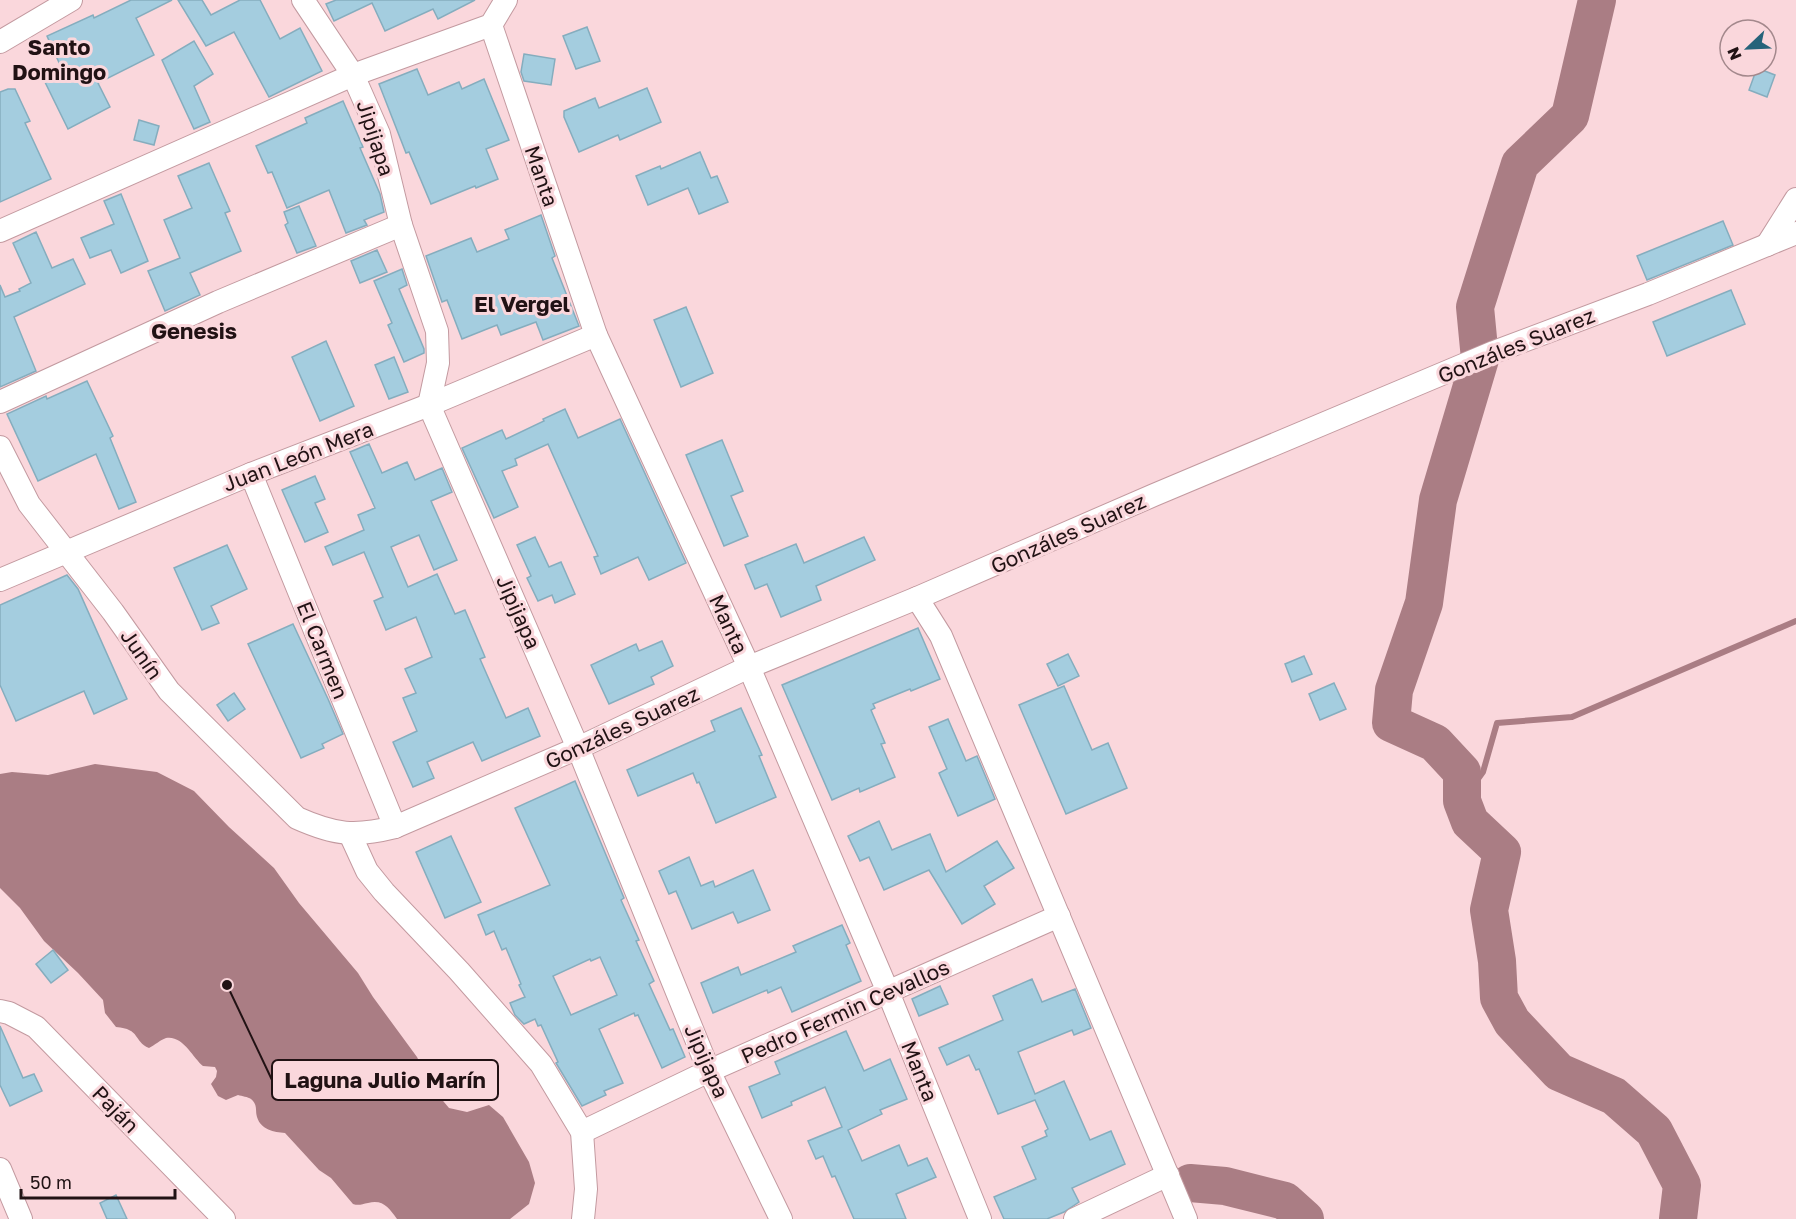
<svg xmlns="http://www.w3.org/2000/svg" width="1796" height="1219" viewBox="0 0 1796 1219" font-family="'Golos Text',sans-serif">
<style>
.water{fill:#aa7d84}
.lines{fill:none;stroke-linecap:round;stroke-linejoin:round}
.stream{stroke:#aa7d84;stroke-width:6}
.river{stroke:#aa7d84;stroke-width:38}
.building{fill:#a4cddf;stroke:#85adbe;stroke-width:1.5;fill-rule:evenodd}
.minor-casing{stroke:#c39aa0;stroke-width:24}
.minor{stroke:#fff;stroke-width:22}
.labels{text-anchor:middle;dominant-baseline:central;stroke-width:6;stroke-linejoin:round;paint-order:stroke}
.street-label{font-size:21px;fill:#211214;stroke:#fad7dc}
.neighbourhood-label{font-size:22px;font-weight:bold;fill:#211214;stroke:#fad7dc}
.leader{fill:none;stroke:#211214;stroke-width:2}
.callout-dot{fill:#211214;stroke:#fad7dc;stroke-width:2}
.callout{fill:#fad7dc;stroke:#211214;stroke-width:2}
.callout-label{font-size:22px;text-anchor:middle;font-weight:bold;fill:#211214}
</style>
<rect width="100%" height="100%" fill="#fad7dc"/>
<path class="water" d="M 95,764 L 157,772 L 194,791 L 229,827 L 274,868 L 299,903 L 358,973 L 373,997 L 417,1057 L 433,1089 L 449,1108 L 467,1112 L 489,1105 L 503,1117 L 529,1162 L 535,1183 L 529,1204 L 510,1219 L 397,1219 C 389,1208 383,1199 368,1203 C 362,1204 359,1206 353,1204 L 331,1178 L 319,1170 L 285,1133 C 274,1132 261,1130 257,1117 C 255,1110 258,1105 251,1099 C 248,1097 242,1096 238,1095 L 226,1100 L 218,1096 L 211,1084 L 216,1077 L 217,1071 L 215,1067 L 203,1066 C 193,1058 183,1035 166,1038 C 160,1040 155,1045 149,1048 C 133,1041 141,1029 116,1027 L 105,1013 L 103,1000 L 78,973 L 44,941 L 20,908 L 0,888 L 0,774 L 12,772 L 48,775 Z"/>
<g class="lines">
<path class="stream" d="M 1462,801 L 1483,772 L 1497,723 L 1572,717 L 1796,621"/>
<g class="river">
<path d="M 1597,0 L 1570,116 L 1520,164 L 1475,307 L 1480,359 L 1438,500 L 1424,603 L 1394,690 L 1391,723 L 1435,743 L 1462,772 L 1462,801 L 1470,822 L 1502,852 L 1489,910 L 1497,961 L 1499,998 L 1512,1022 L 1559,1072 L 1614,1096 L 1654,1131 L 1682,1185 L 1678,1219"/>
<path d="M 1190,1183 L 1225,1186 L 1285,1201 L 1305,1219"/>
</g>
</g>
<g class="building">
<path d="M 131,0 L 172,0 L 136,18 L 154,55 L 98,83 L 110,107 L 68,129 L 43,78 L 61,67 L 47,36 L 93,15 L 94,18 Z"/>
<path d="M 178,0 L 202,0 L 211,15 L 240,0 L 260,0 L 280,39 L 300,28 L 322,71 L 269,97 L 234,32 L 206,46 Z"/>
<path d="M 336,0 L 475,0 L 438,19 L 433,9 L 385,31 L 372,3 L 334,21 L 326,4 Z"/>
<path d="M 587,27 L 600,61 L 576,69 L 563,36 Z"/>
<path d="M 194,41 L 213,74 L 194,86 L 210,122 L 194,129 L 162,60 Z"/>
<path d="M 524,54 L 555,59 L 551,85 L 524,81 L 521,72 Z"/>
<path d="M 1757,68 L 1775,75 L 1767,97 L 1749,90 Z"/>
<path d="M 417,69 L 428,95 L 459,82 L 462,89 L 484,79 L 509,140 L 486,149 L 498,179 L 476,188 L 475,186 L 431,204 L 409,152 L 406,153 L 379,84 Z"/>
<path d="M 647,88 L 661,122 L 620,140 L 618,135 L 579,152 L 564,117 L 564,111 L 595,98 L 599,108 Z"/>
<path d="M 8,89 L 15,89 L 30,121 L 25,123 L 51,179 L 0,202 L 0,92 Z"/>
<path d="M 343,101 L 363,147 L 360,148 L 380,194 L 384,212 L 364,220 L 367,225 L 346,233 L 329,190 L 287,208 L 272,172 L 268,173 L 256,146 L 307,123 L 305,118 Z"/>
<path d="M 139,120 L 159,126 L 154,145 L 134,140 Z"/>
<path d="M 700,152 L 711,178 L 717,176 L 728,202 L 699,214 L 688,188 L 648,205 L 636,176 L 660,166 L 661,169 Z"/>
<path d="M 209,163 L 230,211 L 225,213 L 241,251 L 190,273 L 200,295 L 165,311 L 148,271 L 180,258 L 164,220 L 192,208 L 178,176 Z"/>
<path d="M 121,194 L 148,261 L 121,273 L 111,250 L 90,258 L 81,238 L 114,224 L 104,201 Z"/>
<path d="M 299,206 L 316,246 L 297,253 L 285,225 L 288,223 L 284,212 Z"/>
<path d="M 541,215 L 555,256 L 552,258 L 579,326 L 543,340 L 536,322 L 501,335 L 497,325 L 462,339 L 447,300 L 442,302 L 426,256 L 471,238 L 477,252 L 509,239 L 505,230 Z"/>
<path d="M 1723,221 L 1733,245 L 1647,280 L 1637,256 Z"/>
<path d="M 36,232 L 52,268 L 73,259 L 85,284 L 14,317 L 36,371 L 0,387 L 0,285 L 5,297 L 20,291 L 19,289 L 31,283 L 13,243 Z"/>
<path d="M 377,250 L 387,272 L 360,283 L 351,261 Z"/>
<path d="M 402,269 L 407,285 L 399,289 L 424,349 L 424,353 L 404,362 L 388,325 L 392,323 L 374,281 Z"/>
<path d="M 1731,290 L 1745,324 L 1667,356 L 1653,322 Z"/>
<path d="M 686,307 L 713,373 L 681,387 L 654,320 Z"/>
<path d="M 326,341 L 354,406 L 320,421 L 292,357 Z"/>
<path d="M 394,357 L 408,392 L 389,399 L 375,365 Z"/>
<path d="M 87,381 L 113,436 L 110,438 L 136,502 L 119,509 L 96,454 L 38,481 L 7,414 L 46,396 L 47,399 Z"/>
<path d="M 565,409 L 578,438 L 620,419 L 686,563 L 649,580 L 638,557 L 601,574 L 594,557 L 598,556 L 548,444 L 515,459 L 517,465 L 502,471 L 518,507 L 494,518 L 462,448 L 502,430 L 506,439 L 544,421 L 543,419 Z"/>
<path d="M 722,440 L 743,491 L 731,496 L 748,536 L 724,546 L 686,455 Z"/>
<path d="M 369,444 L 382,473 L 407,462 L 415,480 L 442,468 L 452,492 L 431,501 L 457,560 L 434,570 L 419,535 L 391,547 L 408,587 L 437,574 L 455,614 L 465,610 L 485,657 L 480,659 L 506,718 L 528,708 L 540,736 L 482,761 L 473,742 L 427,762 L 434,778 L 413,787 L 393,742 L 417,731 L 403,698 L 416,693 L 405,669 L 432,657 L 416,617 L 386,630 L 374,601 L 383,597 L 364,552 L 333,565 L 325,547 L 364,530 L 358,515 L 375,508 L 350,452 Z"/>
<path d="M 315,476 L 325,499 L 315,503 L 328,532 L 305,542 L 282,490 Z"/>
<path d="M 535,537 L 549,567 L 561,562 L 575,594 L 555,603 L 552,595 L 538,601 L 527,578 L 531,576 L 517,545 Z"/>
<path d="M 864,537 L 875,560 L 816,586 L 821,600 L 781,617 L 767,584 L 755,589 L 745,565 L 796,544 L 804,563 Z"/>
<path d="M 227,545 L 247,589 L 211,606 L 219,623 L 202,630 L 174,568 Z"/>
<path d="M 67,575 L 78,589 L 127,699 L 94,714 L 84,691 L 16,721 L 0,685 L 0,605 Z"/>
<path d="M 293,624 L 328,699 L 343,734 L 322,744 L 324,748 L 301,758 L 248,644 Z"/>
<path d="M 918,628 L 940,679 L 911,691 L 910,689 L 873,704 L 875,708 L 871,710 L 885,743 L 881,744 L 895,777 L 860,792 L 859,788 L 832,800 L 782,685 Z"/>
<path d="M 662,641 L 673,666 L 651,677 L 654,684 L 609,704 L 591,665 L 636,644 L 639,651 Z"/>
<path d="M 1068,654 L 1079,676 L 1058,686 L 1047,664 Z"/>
<path d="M 1304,656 L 1312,674 L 1292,682 L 1285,664 Z"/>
<path d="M 1334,683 L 1346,709 L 1320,720 L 1309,694 Z"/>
<path d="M 1064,686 L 1092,750 L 1108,743 L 1127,788 L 1066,814 L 1019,705 Z"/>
<path d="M 234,693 L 245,709 L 228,721 L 217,705 Z"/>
<path d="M 741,708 L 762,755 L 759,756 L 776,797 L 716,823 L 699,782 L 697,783 L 693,773 L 638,796 L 627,770 L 715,731 L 711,721 Z"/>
<path d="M 948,719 L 966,761 L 977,756 L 995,799 L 958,816 L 939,773 L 947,769 L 929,727 Z"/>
<path d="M 575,781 L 624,898 L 621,900 L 639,940 L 636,941 L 654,981 L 649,984 L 670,1030 L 673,1029 L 685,1057 L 662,1068 L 638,1015 L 635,1016 L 634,1013 L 599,1029 L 623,1083 L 604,1091 L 606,1095 L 582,1106 L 556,1063 L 558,1062 L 541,1025 L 538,1026 L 535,1019 L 524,1024 L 515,1015 L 510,1003 L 525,997 L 519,985 L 521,984 L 506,948 L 502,950 L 494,931 L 486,935 L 478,915 L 550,885 L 515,808 ZM 600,957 L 617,995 L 571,1015 L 553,976 L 590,959 L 591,961 Z"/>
<path d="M 879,821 L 892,850 L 930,834 L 946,872 L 997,841 L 1014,868 L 984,886 L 995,904 L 962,924 L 929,870 L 884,890 L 869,857 L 860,861 L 848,836 Z"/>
<path d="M 451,836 L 481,902 L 445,918 L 416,852 Z"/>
<path d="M 689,857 L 701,886 L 713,881 L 715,887 L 753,870 L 770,910 L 738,923 L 733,912 L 692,929 L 676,891 L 669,894 L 659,871 Z"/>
<path d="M 842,925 L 850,943 L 846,945 L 861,981 L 792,1012 L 781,987 L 768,993 L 767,990 L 713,1013 L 701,983 L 738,967 L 741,975 L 796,952 L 793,946 Z"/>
<path d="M 53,950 L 68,970 L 51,983 L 36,964 Z"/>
<path d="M 1032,979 L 1042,1002 L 1075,989 L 1091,1028 L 1074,1035 L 1072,1030 L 1018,1052 L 1035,1094 L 1064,1081 L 1090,1140 L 1111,1131 L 1125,1164 L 1072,1188 L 1079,1202 L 1064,1212 L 1047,1219 L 1004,1219 L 994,1197 L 1036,1179 L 1022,1147 L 1047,1136 L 1045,1131 L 1048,1129 L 1035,1100 L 998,1114 L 979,1069 L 976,1070 L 969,1055 L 947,1065 L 939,1048 L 1003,1020 L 993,996 Z"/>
<path d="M 940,986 L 948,1004 L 919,1016 L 912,999 Z"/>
<path d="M 0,1026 L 23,1078 L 34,1074 L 42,1091 L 10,1106 L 0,1085 Z"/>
<path d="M 846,1031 L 864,1071 L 890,1059 L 907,1099 L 880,1110 L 882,1114 L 848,1130 L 862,1161 L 899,1145 L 908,1166 L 927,1158 L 936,1177 L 896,1194 L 906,1219 L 854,1219 L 835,1176 L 832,1177 L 823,1156 L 816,1159 L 808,1141 L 842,1127 L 825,1087 L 791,1102 L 792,1105 L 762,1118 L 749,1087 L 780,1074 L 775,1062 Z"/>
<path d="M 116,1195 L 127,1219 L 107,1219 L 100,1203 Z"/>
</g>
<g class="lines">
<defs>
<g id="minor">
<path d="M 303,0 L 353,75 L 379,134 L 401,225 L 437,331 L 438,363 L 429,405 L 578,748 L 709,1071 L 781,1219"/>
<path d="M 491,25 L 596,335 L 749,667 L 888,992 L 980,1219"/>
<path d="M 0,42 L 71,0"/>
<path d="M 0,231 L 353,75 L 491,25 L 506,0"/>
<path d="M 1767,245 L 1796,199"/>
<path d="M 0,402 L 218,302 L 401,225"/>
<path d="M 0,447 L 29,504 L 113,612 L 169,691 L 297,818 C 335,835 355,837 395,827 L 578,748 L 749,667 L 917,598 L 1154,495 L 1494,352 L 1648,294 L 1796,233"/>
<path d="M 251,474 L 395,827"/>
<path d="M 0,580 L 251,474 L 429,405 L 596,335"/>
<path d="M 917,598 L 941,636 L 1186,1219"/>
<path d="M 350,834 L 367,871 L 384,892 L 459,971 L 541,1064 L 582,1132 L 586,1189 L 583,1219"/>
<path d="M 0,1011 L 9,1013 L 36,1027 L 224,1219"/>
<path d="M 582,1132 L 709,1071 L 1059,916"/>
<path d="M 0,1169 L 21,1219"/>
<path d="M 1075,1219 L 1168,1175"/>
</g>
</defs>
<use href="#minor" class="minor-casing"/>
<use href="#minor" class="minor"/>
</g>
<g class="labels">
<g class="street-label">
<text transform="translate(376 138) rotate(72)">Jipijapa</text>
<text transform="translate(542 176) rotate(71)">Manta</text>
<text transform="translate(1516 345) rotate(-22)">Gonzáles Suarez</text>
<text transform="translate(298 456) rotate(-21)">Juan León Mera</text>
<text transform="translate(1068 533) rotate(-24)">Gonzáles Suarez</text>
<text transform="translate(519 612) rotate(66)">Jipijapa</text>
<text transform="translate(729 624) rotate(65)">Manta</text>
<text transform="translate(323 650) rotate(68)">El Carmen</text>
<text transform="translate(142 654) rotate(55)">Junín</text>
<text transform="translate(622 727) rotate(-25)">Gonzáles Suarez</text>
<text transform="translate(845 1011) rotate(-24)">Pedro Fermin Cevallos</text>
<text transform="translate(707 1061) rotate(66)">Jipijapa</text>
<text transform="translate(920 1071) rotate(68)">Manta</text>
<text transform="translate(116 1109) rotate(46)">Paján</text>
</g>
<g class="neighbourhood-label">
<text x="59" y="46">Santo<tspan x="59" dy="25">Domingo</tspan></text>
<text x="522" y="303">El Vergel</text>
<text x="194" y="330">Genesis</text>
</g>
</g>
<path class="leader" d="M227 985L272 1080"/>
<circle class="callout-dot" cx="227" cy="985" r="6"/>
<rect class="callout" x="272" y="1060" width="226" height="40" rx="6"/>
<g class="callout-label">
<text x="385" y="1088">Laguna Julio Marín</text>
</g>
<g transform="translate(1748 48) rotate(247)"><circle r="28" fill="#fad7dc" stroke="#a3888c" stroke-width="1.5"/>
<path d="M0-4.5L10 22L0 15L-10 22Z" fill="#26637a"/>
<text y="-9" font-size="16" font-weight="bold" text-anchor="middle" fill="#211214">N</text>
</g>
<path d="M21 1189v9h154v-9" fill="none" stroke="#211214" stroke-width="3"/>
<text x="30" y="1189" font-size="18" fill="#211214" stroke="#fad7dc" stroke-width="4.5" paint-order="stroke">50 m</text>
</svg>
